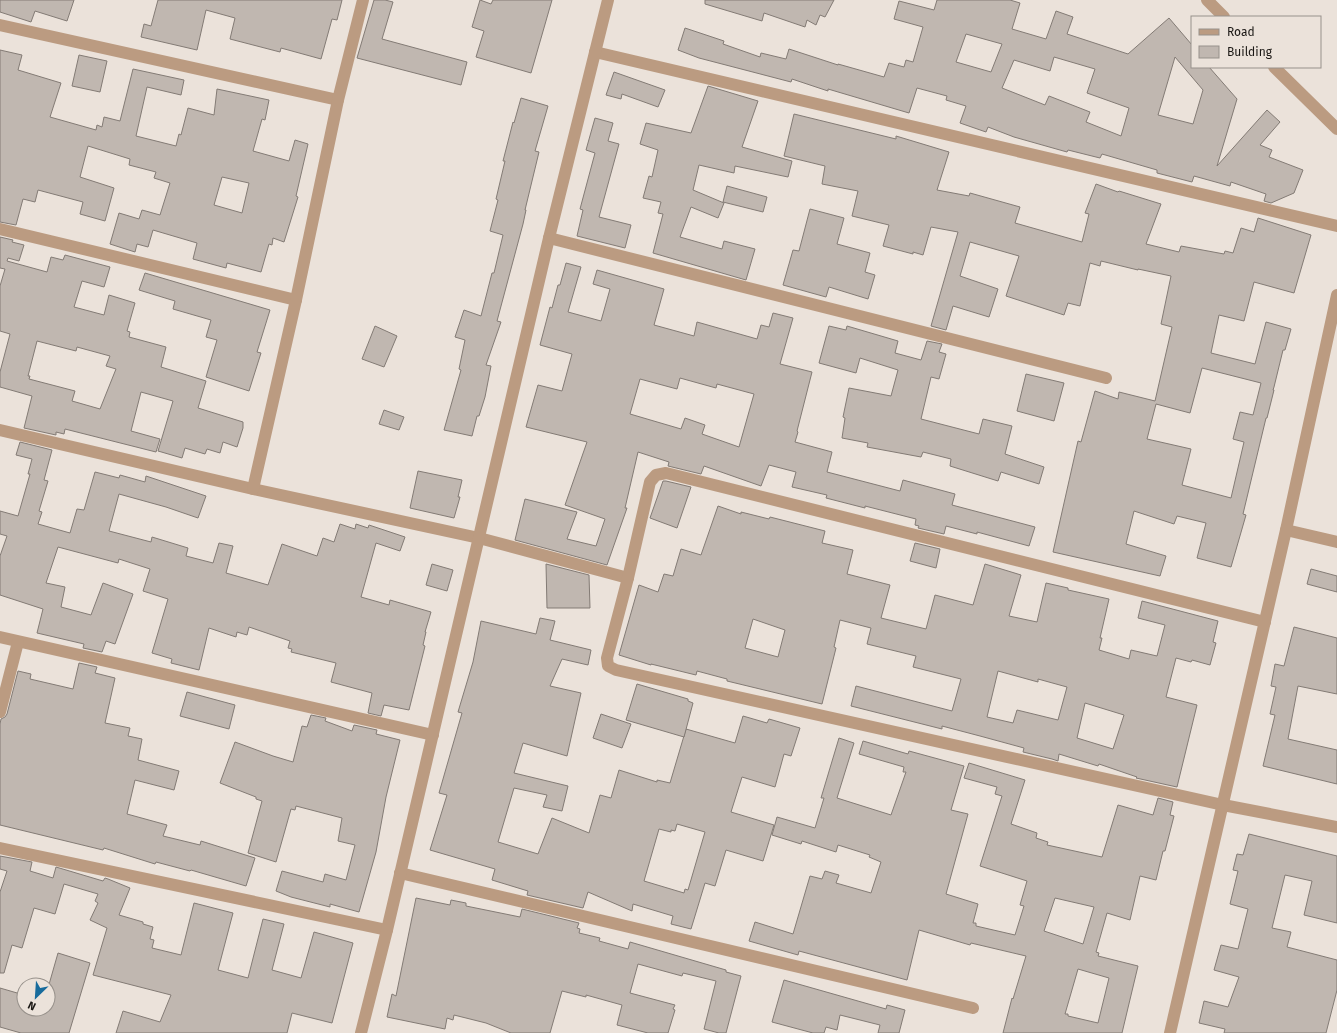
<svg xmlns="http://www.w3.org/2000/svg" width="1337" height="1033" viewBox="0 0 1337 1033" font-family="'Fira Sans',sans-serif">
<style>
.building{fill:#c0b7b0;stroke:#837b75;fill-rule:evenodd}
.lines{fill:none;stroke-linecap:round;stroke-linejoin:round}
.minor{stroke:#bb9b81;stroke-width:12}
</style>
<rect width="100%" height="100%" fill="#ebe2da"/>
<g class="building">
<path d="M 0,0 L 74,0 L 67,21 L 35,11 L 31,22 L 0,12 Z"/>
<path d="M 158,0 L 342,0 L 337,20 L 332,19 L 321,59 L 281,48 L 280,52 L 230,39 L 235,18 L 206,10 L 197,50 L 141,37 L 144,24 L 151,26 Z"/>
<path d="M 374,0 L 385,0 L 393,2 L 382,39 L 467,62 L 461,85 L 357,58 Z"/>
<path d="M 480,0 L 491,4 L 493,0 L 552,0 L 531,73 L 476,57 L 484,31 L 472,27 Z"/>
<path d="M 705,0 L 834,0 L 825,17 L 820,15 L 816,25 L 807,20 L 805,27 L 764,13 L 762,21 L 705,4 Z"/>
<path d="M 937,0 L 1010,0 L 1020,3 L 1012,29 L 1046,39 L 1056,11 L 1073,17 L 1067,34 L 1128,54 L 1169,18 L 1192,45 L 1192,67 L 1209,67 L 1237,99 L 1217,166 L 1267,110 L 1280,122 L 1260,145 L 1272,150 L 1269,157 L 1303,170 L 1294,193 L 1271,203 L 1264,201 L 1266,194 L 1231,182 L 1230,186 L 1194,176 L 1192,182 L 1157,173 L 1157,170 L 1102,154 L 1100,158 L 1068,150 L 1067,152 L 1014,137 L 988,127 L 986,132 L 960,123 L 966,106 L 946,100 L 947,96 L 917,88 L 909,113 L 828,89 L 828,91 L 792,79 L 791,82 L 699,58 L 678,50 L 685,28 L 724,41 L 723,44 L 760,57 L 761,53 L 786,59 L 789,49 L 838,65 L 838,64 L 884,77 L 889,63 L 904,67 L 906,60 L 913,62 L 923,27 L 894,19 L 899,1 L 934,10 ZM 966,34 L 1002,44 L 991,72 L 956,62 ZM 1054,57 L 1095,69 L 1087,93 L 1129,108 L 1121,136 L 1086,122 L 1090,112 L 1049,96 L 1045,105 L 1002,88 L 1014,60 L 1050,71 ZM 1175,57 L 1203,90 L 1193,124 L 1158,115 Z"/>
<path d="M 0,50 L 22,55 L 18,70 L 61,83 L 50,117 L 96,130 L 97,125 L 102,127 L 104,117 L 120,121 L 133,69 L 184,80 L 181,95 L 147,87 L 136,136 L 176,146 L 179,134 L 181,135 L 188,108 L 214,115 L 217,89 L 269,100 L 265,120 L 262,119 L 253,151 L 289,161 L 295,140 L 308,144 L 296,196 L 298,197 L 284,242 L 273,238 L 272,245 L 269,244 L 261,272 L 227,263 L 226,268 L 193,259 L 197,243 L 153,230 L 148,247 L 137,244 L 135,252 L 110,244 L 119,213 L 139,219 L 142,210 L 160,215 L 170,183 L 154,178 L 156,172 L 129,165 L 130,159 L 88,146 L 80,177 L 114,188 L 105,221 L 80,214 L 83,202 L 38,190 L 35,202 L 23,199 L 16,225 L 0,222 ZM 222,177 L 249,183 L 242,213 L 214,205 Z"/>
<path d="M 79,55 L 107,61 L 100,92 L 72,86 Z"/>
<path d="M 614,72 L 665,90 L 658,107 L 622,94 L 621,99 L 606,95 Z"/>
<path d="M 708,86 L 758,101 L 742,147 L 792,161 L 788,177 L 735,166 L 734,173 L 699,165 L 693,190 L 724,203 L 718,218 L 691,207 L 680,237 L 722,249 L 724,241 L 755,249 L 746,280 L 653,253 L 663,214 L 658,213 L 661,202 L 643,198 L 649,176 L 652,177 L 658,150 L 640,144 L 646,123 L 691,133 Z"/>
<path d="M 521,98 L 548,106 L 535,151 L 539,152 L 525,210 L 526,210 L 523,224 L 497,321 L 501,322 L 486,365 L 491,366 L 485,397 L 479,416 L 477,416 L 472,436 L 444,430 L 461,370 L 459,369 L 465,340 L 455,337 L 464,310 L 481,316 L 492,273 L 494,273 L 503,235 L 490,231 L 498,200 L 496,199 L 505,161 L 503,161 L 513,122 L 514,123 Z"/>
<path d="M 794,114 L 896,139 L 896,136 L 949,152 L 937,190 L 969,196 L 970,193 L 1020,207 L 1015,223 L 1082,242 L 1089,214 L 1085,213 L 1096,184 L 1118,192 L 1119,191 L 1161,204 L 1146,244 L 1179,252 L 1181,246 L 1224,254 L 1225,251 L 1233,253 L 1241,228 L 1254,232 L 1258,218 L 1311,235 L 1294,293 L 1254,282 L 1244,321 L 1219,315 L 1211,353 L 1255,364 L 1266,322 L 1291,329 L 1285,350 L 1283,350 L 1274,387 L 1273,390 L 1274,390 L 1267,418 L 1266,418 L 1243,514 L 1246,515 L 1231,567 L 1197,558 L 1206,523 L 1177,516 L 1174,524 L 1134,511 L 1126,544 L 1166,556 L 1160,576 L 1053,552 L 1078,441 L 1081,442 L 1095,391 L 1118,399 L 1119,392 L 1155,401 L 1172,327 L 1161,324 L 1171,276 L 1138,269 L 1138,270 L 1101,261 L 1100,266 L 1090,263 L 1080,306 L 1068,303 L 1064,315 L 1006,296 L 1019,256 L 970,242 L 960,276 L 998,289 L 989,317 L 953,306 L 946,330 L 931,326 L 958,232 L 931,227 L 923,255 L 913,252 L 913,254 L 883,246 L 889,225 L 852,216 L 858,191 L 822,184 L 825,166 L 784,156 ZM 1202,368 L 1261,383 L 1253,415 L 1240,412 L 1233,439 L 1244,442 L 1231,498 L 1182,485 L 1191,449 L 1147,439 L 1156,404 L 1190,413 Z"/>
<path d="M 595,118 L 613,123 L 608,141 L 619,144 L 599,217 L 631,225 L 625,248 L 577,236 L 583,210 L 580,209 L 595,153 L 586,150 Z"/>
<path d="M 727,186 L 767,197 L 763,212 L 723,202 Z"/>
<path d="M 810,209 L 844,218 L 837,244 L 870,253 L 865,272 L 875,275 L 868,299 L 829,287 L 826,297 L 783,285 L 793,250 L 799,251 Z"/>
<path d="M 0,237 L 13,240 L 12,242 L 24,245 L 19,261 L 8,258 L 7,261 L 47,272 L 51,257 L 63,260 L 65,255 L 110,267 L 104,287 L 82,281 L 74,307 L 104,315 L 109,295 L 135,303 L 127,331 L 130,332 L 129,337 L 166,347 L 161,367 L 206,381 L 198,408 L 243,422 L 243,428 L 237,447 L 223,442 L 220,453 L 207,449 L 205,454 L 185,448 L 182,458 L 158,451 L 173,401 L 141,392 L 131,431 L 160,439 L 156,452 L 65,429 L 64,434 L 56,432 L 56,435 L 24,428 L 32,396 L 0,387 L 0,372 L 10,334 L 0,331 L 0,286 L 5,269 L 0,268 ZM 37,341 L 76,351 L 77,347 L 110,356 L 106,366 L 116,369 L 100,409 L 72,401 L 75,391 L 29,379 L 30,376 L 28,376 Z"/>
<path d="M 566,263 L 581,267 L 568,312 L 601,321 L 610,289 L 593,284 L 597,270 L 664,289 L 654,325 L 694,336 L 697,322 L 757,339 L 761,325 L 769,327 L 773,313 L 793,318 L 780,364 L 812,372 L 797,431 L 798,432 L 795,442 L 832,452 L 827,472 L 900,491 L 903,480 L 955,494 L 952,505 L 1035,527 L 1029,546 L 977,532 L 977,534 L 946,526 L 944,534 L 918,528 L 919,526 L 915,525 L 916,519 L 865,506 L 865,508 L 826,498 L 827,495 L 792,487 L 796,472 L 769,465 L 761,486 L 704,466 L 701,474 L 668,466 L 669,462 L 638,452 L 625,508 L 627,508 L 607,565 L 515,540 L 525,499 L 577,512 L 567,539 L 596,546 L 605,519 L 565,505 L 587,442 L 526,427 L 538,385 L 562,391 L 572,354 L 540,345 L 550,307 L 552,308 L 558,285 L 560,285 ZM 680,378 L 716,388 L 717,384 L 754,394 L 739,447 L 702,434 L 705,425 L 685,418 L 681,429 L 630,414 L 640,379 L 677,389 Z"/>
<path d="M 145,273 L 270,310 L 257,352 L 261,353 L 249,391 L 206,377 L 217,340 L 206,337 L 211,320 L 173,309 L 175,301 L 139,290 Z"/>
<path d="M 375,326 L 397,336 L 384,367 L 362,359 Z"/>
<path d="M 829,326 L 846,330 L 847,326 L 898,341 L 895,353 L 921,360 L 927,341 L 942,344 L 939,352 L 946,354 L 939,379 L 931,377 L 921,419 L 979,434 L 983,419 L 1012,426 L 1005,454 L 1044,467 L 1039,484 L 1001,472 L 998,481 L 950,466 L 951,459 L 923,452 L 921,457 L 867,447 L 868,443 L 842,438 L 845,418 L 843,417 L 849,388 L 891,396 L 898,370 L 860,358 L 856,373 L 819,363 Z"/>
<path d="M 1026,374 L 1064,383 L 1054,421 L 1017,411 Z"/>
<path d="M 384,410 L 404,417 L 399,430 L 379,424 Z"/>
<path d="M 20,442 L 52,450 L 44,480 L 48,481 L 39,511 L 42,512 L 38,524 L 70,533 L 77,509 L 84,510 L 95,472 L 119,478 L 120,475 L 145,482 L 146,476 L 206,496 L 198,518 L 166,507 L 119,494 L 109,531 L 151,542 L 152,537 L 188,548 L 186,556 L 213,563 L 219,543 L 233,546 L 226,573 L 268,585 L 282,544 L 317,556 L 323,538 L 334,542 L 340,524 L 355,529 L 356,524 L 368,528 L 369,525 L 405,537 L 400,551 L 376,543 L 361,597 L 389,605 L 390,600 L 431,612 L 425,632 L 426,632 L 423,645 L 425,646 L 409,710 L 384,705 L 381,716 L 368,713 L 372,693 L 331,682 L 336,663 L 291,652 L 292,649 L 288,648 L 290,641 L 249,627 L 247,635 L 237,632 L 236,637 L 209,628 L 199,670 L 171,663 L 172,659 L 152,653 L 168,599 L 143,591 L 150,569 L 119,559 L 118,563 L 58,547 L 46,583 L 65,587 L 61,607 L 91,615 L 103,583 L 133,594 L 115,644 L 106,641 L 102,652 L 83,648 L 84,644 L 37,633 L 43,609 L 0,595 L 0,556 L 7,536 L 0,534 L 0,511 L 18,516 L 30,474 L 28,474 L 32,459 L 16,455 Z"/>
<path d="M 418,471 L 462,480 L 458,497 L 460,497 L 454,518 L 410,508 Z"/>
<path d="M 663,481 L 666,481 L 691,487 L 677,528 L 650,518 Z"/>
<path d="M 718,506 L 741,514 L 741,512 L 769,519 L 770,517 L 825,531 L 822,543 L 853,550 L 847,574 L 890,585 L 881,618 L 926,629 L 935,595 L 973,605 L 985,564 L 1021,575 L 1009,616 L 1037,622 L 1046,583 L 1068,588 L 1068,590 L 1109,599 L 1100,638 L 1102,638 L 1099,650 L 1129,659 L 1131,650 L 1157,656 L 1165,625 L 1138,618 L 1142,601 L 1218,621 L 1213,642 L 1216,643 L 1210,665 L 1192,660 L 1191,662 L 1176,658 L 1166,697 L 1197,705 L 1177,787 L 1136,778 L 1137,777 L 1099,764 L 1098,766 L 1059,754 L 1058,761 L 1052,759 L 1023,752 L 1024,748 L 980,736 L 942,726 L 942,729 L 851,706 L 856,686 L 952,711 L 961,679 L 913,667 L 916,656 L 867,644 L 871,628 L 840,620 L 834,647 L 836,648 L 822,704 L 727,681 L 727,679 L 697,671 L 696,675 L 651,664 L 651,665 L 619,655 L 639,585 L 658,592 L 664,574 L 673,576 L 681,549 L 701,555 ZM 753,619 L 785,630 L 778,657 L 745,648 ZM 998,671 L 1038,682 L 1038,679 L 1067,687 L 1058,720 L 1017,710 L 1013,723 L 987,717 ZM 1085,703 L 1124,715 L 1113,749 L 1077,738 Z"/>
<path d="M 915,543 L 940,549 L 936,568 L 910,561 Z"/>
<path d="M 432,564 L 453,570 L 447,591 L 426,585 Z"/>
<path d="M 546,564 L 589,575 L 590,608 L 547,608 Z"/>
<path d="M 1311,569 L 1337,576 L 1337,592 L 1307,584 Z"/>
<path d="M 540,618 L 555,621 L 550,640 L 591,650 L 588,665 L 562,659 L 550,686 L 581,693 L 567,756 L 523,743 L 514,773 L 568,786 L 562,811 L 543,807 L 547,795 L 514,788 L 498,842 L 538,854 L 552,818 L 589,833 L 600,795 L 611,798 L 619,770 L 657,782 L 657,780 L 670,783 L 686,729 L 735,743 L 743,716 L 767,723 L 769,719 L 800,728 L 791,756 L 784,754 L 775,787 L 742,777 L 731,812 L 774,825 L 763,861 L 726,850 L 715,886 L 705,883 L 691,929 L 671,924 L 673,916 L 633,904 L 632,911 L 588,892 L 583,908 L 527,895 L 528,891 L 492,880 L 495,869 L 430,850 L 447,795 L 439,793 L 462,713 L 458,712 L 473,662 L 481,621 L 536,634 ZM 677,824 L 705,832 L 688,890 L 685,889 L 684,893 L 644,881 L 659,829 L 671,832 L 671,830 L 675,831 Z"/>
<path d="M 1294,627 L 1337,638 L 1337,694 L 1298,686 L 1288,739 L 1337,750 L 1337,784 L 1263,766 L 1275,715 L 1270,714 L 1276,687 L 1271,686 L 1275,664 L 1284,666 Z"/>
<path d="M 79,663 L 97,667 L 95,673 L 115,678 L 105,723 L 130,728 L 128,736 L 142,739 L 138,760 L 179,771 L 174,790 L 135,780 L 127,814 L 167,825 L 163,836 L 200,845 L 201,841 L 255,858 L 246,886 L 191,870 L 190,871 L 156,862 L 155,864 L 104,848 L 103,850 L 0,825 L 0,724 L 1,719 L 5,717 L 7,714 L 18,671 L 31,674 L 30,679 L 73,689 Z"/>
<path d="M 637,684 L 688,699 L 688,701 L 693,703 L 684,737 L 626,720 Z"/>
<path d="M 187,692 L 235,705 L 229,729 L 180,716 Z"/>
<path d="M 601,714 L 631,724 L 622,748 L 593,738 Z"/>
<path d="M 311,715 L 326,718 L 325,721 L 352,731 L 354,725 L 377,730 L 376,734 L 400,740 L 386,797 L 376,852 L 359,912 L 330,904 L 330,907 L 291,897 L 276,891 L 282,871 L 323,882 L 325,874 L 346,880 L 355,845 L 338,841 L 342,818 L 296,806 L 295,810 L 291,809 L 276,862 L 248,853 L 262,801 L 256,799 L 256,797 L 220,783 L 235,742 L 273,756 L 293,762 L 302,726 L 307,727 Z"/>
<path d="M 839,738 L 854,743 L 837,798 L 891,815 L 906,772 L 903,772 L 904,767 L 859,754 L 863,741 L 908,754 L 909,751 L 964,766 L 951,810 L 968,814 L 946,894 L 978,904 L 973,923 L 976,923 L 976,926 L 1015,935 L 1024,906 L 1020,905 L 1027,881 L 980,866 L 1002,796 L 995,794 L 997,787 L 964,778 L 969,763 L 1025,780 L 1011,824 L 1037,833 L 1036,838 L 1048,842 L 1047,845 L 1102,857 L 1118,805 L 1153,815 L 1158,798 L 1173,802 L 1170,815 L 1174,816 L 1165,851 L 1163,851 L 1156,880 L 1140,876 L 1130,920 L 1107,913 L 1096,952 L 1099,953 L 1098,956 L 1138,966 L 1122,1033 L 1003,1033 L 1012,998 L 1013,999 L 1026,956 L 971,943 L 970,945 L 919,930 L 907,980 L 799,951 L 798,955 L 749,941 L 755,922 L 793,934 L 810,876 L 822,879 L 825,871 L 839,875 L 836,883 L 871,893 L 881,862 L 869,857 L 870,855 L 838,845 L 836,852 L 802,841 L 801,844 L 772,835 L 777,817 L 815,828 L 824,798 L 821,798 ZM 1055,898 L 1094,907 L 1083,944 L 1044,931 ZM 1078,969 L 1109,978 L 1098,1023 L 1068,1016 L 1068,1014 L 1065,1014 Z"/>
<path d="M 1249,834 L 1337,856 L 1337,923 L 1304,915 L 1312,881 L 1285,875 L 1272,928 L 1291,932 L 1287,947 L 1337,960 L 1337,990 L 1326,1033 L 1224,1033 L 1225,1029 L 1199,1023 L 1204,1001 L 1228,1007 L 1239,977 L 1214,970 L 1221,945 L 1238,949 L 1248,909 L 1230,904 L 1238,871 L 1233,870 L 1237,854 L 1243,855 Z"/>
<path d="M 0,856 L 32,862 L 30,871 L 53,878 L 56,867 L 103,881 L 105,878 L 108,879 L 130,888 L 119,915 L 143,922 L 143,924 L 153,927 L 150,939 L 154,940 L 152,948 L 181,955 L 194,903 L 233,913 L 218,970 L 248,978 L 263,919 L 284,924 L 272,970 L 301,978 L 314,932 L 353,943 L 332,1023 L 292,1013 L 287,1033 L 116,1033 L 123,1011 L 160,1022 L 171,995 L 93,975 L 107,928 L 90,920 L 98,903 L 95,901 L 98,894 L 64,884 L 55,914 L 34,908 L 22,948 L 12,945 L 4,973 L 0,973 L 0,892 L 7,871 L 0,869 Z"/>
<path d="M 416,898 L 450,905 L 451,900 L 466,903 L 466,906 L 520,917 L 522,909 L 579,923 L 577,928 L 580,929 L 579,933 L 600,938 L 599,941 L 628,949 L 630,942 L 726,970 L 726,972 L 741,976 L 726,1033 L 719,1033 L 704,1029 L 716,981 L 683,973 L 682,976 L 638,964 L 630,993 L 675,1005 L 673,1009 L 675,1010 L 668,1033 L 648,1033 L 617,1025 L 622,1005 L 586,995 L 586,997 L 562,991 L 550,1033 L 511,1033 L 486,1023 L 454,1015 L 453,1020 L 447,1018 L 445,1029 L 387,1017 L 392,994 L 396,996 Z"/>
<path d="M 58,953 L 90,963 L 69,1033 L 21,1033 L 0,1027 L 0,988 L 24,995 L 24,1009 L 48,1009 L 48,988 Z"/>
<path d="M 784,980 L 886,1009 L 887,1005 L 905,1010 L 899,1033 L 878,1033 L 880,1025 L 840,1015 L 837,1030 L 826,1027 L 824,1033 L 813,1033 L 772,1022 Z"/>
</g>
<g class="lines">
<g class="minor">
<path d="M 1207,0 L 1224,17"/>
<path d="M 0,25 L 338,100"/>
<path d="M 595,52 L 1337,226"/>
<path d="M 1274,67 L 1337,129"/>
<path d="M 0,229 L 296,300"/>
<path d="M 549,238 L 1106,378"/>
<path d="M 0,430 L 253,489 L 479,538 L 628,578"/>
<path d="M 253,489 L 296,300 L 338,100 L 363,0"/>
<path d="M 1286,530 L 1337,542"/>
<path d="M 1265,622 L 666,473 L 656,475 L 650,482 L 628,578 L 607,658 L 608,666 L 616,670 L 1223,805 L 1337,827"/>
<path d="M 0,637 L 433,735"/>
<path d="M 0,712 L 18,642"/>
<path d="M 0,848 L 387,930"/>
<path d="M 400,873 L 973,1008"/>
<path d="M 361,1033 L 387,930 L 549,238 L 608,0"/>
<path d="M 1170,1033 L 1286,530 L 1337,295"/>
</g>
</g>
<rect x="1191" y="16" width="130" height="52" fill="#ebe2da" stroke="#97918b"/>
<rect x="1199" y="29" width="20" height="6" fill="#bb9b81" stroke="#97918b"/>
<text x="1227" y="36" font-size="12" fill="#1a1714">Road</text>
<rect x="1199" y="46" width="20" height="12" fill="#c0b7b0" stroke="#97918b"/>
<text x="1227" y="56" font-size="12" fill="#1a1714">Building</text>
<g transform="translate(36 997) rotate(205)"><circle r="19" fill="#ebe2da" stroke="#97918b"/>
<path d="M0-3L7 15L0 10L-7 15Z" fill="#176b9c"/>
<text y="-6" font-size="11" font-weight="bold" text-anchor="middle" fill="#1a1714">N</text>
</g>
</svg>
